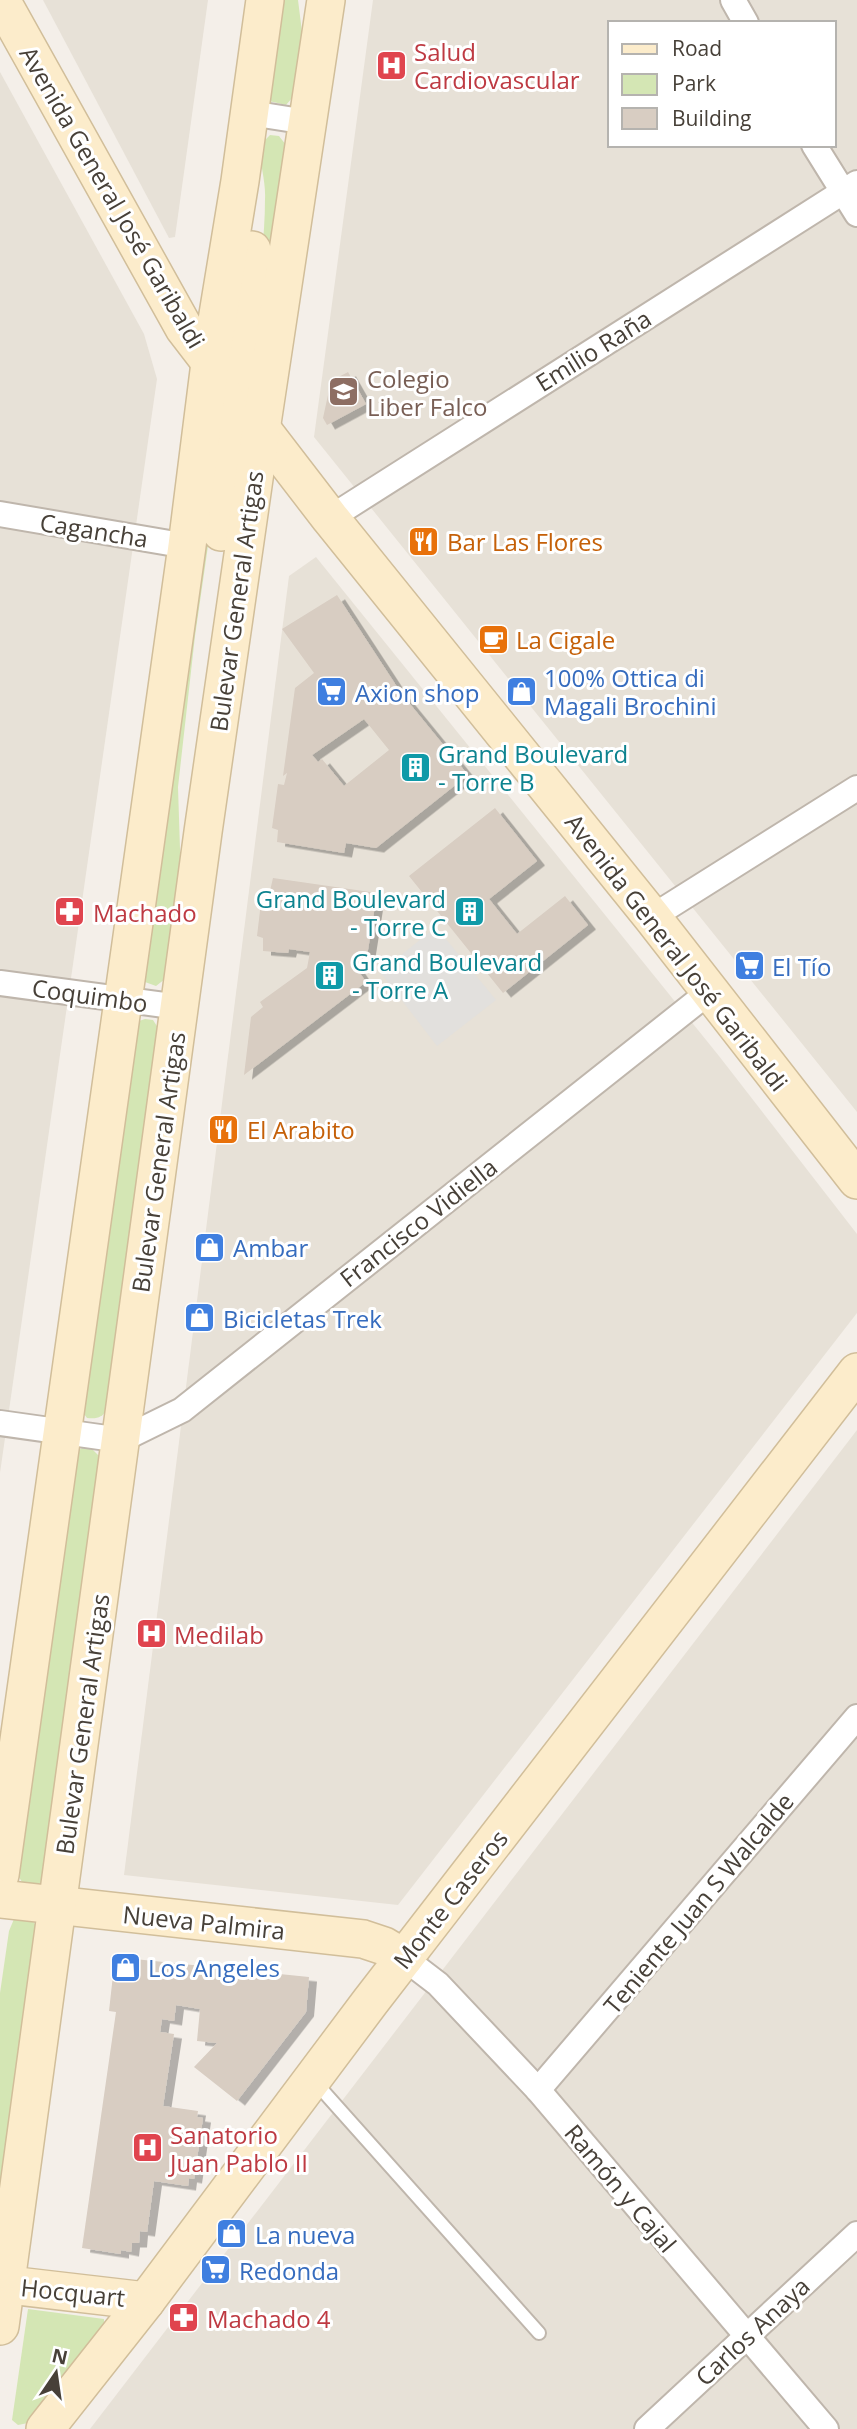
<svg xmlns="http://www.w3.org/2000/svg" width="857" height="2429" viewBox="0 0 857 2429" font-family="'Open Sans',sans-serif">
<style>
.residential{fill:#e7e1d7;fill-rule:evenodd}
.green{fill:#d4e6b4}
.parking{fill:#e2e0dd}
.building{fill:#d8cdc2;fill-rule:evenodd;filter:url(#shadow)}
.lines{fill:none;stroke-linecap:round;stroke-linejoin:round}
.lane-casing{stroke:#bfb6ac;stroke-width:16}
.street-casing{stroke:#bfb6ac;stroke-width:28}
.secondary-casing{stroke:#d1be9a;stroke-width:40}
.lane{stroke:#fff;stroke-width:12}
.street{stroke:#fff;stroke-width:24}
.secondary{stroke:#fceccb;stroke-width:37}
.labels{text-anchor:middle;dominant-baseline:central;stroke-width:6;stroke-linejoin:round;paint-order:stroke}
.health-label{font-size:24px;fill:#be3a42;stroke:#fff;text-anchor:start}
.street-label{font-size:24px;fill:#474038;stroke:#fff}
.education-label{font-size:24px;fill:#785e54;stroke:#fff;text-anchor:start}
.food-label{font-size:24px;fill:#c56008;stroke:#fff;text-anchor:start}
.shop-label{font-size:24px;fill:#366cbe;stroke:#fff;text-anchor:start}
.culture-label{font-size:24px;fill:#0d838f;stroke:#fff;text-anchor:start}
</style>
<defs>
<filter id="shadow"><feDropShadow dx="8" dy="4.5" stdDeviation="0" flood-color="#0004"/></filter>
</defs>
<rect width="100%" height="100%" fill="#f4efe9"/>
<g class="residential">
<path d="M 43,0 L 208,0 L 175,237 L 169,238 Z"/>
<path d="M 373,0 L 857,0 L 857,1112 L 314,437 ZM 610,23 L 834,23 L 834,145 L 610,145 Z"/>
<path d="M 0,72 L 144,334 L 157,379 L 0,1473 Z"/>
<path d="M 316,557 L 719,1056 L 857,1234 L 857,1313 L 398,1905 L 124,1875 L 289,576 Z"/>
<path d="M 857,1430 L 857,2429 L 90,2429 Z"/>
</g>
<g class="green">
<path d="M 281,0 L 298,0 L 302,32 L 292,98 L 286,105 L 269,101 Z"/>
<path d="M 270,135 L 279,136 L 286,145 L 255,363 L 247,361 C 254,307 265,253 265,199 C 266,180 259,163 260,145 Z"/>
<path d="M 224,435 L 195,636 L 178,787 L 181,880 L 165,979 L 156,986 L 145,982 L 141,977 L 216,445 Z"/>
<path d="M 145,1019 L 153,1020 L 160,1031 L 107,1409 C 102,1418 97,1419 87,1418 L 82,1411 L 136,1026 L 139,1021 Z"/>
<path d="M 82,1448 L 92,1449 L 99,1456 L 99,1465 L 42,1881 L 38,1885 L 22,1882 L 17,1874 L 78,1451 Z"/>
<path d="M 14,1919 C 23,1919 32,1917 36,1926 L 0,2189 L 0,1993 L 9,1931 Z"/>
<path d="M 28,2309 L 104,2319 L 104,2327 L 28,2423 L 18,2425 L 12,2420 Z"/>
</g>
<path class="parking" d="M 436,927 L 496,1000 L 437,1046 L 380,972 Z"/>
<g class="building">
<path d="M 348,372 L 366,404 L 327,425 L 323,418 L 331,381 Z"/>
<path d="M 337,595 L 401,693 L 468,775 L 376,848 L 346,843 L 344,853 L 277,842 L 278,830 L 272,828 L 278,784 L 284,785 L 287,773 L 283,776 L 295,688 L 314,673 L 282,629 ZM 364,719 L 389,750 L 344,786 L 322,759 L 318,762 L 312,755 Z"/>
<path d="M 495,808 L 537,861 L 489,899 L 517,934 L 565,896 L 588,925 L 503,993 L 409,876 Z"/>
<path d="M 273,878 L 377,893 L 367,956 L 359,954 L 357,969 L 366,982 L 244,1075 L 251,1017 L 263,1007 L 260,1002 L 307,968 L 310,952 L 289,949 L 288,953 L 263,951 L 263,938 L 257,936 L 262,894 L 269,895 Z"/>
<path d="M 115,1957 L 309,1977 L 306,2012 L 237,2101 L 194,2067 L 217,2043 L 197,2041 L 200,2009 L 176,2005 L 174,2021 L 162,2019 L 160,2032 L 174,2034 L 163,2106 L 198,2111 L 197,2117 L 203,2118 L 194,2179 L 189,2178 L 188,2186 L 154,2181 L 147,2232 L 140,2231 L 139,2243 L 132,2243 L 131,2252 L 121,2250 L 121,2254 L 82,2248 L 116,2012 L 109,2011 Z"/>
</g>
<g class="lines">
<defs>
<path id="lane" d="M 315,2082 L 539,2333"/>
<g id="street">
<path d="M 733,0 L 746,23"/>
<path d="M 250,113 L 307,122"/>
<path d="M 814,145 L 857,214"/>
<path d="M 0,514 L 187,546"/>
<path d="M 330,518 L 857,183"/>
<path d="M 652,917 L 857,788"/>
<path d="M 0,983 L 179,1007"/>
<path d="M 0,1423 L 121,1440 L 182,1410 L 709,992"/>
<path d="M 404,1958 L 438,1984 L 538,2090 L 826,2429"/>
<path d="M 538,2090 L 857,1717"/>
<path d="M 647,2429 L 857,2234"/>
</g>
<g id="secondary">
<path d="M 1,0 L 184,328 L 330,518 L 652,917 L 857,1180"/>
<path d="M 251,406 C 230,358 246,300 252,250"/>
<path d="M 221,532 C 227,484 241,435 221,389"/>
<path d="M 0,1875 L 187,546 L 210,363 L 240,181 L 265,0"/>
<path d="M 0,1899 L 363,1939 L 384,1946 L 404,1958"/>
<path d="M 0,2284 L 146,2301"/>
<path d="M 0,2326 L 203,832 L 261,430 L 326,0"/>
<path d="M 45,2429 L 146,2301 L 370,2002 L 857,1372"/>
</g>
</defs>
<use href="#lane" class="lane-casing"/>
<use href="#street" class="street-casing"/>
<use href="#secondary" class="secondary-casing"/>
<use href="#lane" class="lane"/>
<use href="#street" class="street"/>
<use href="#secondary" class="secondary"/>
</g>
<defs>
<symbol id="hospital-square" viewBox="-11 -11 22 22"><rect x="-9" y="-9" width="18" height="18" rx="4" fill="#e0444e" stroke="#fff"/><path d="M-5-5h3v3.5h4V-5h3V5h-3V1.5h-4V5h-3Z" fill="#fff"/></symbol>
<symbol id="school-square" viewBox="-11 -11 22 22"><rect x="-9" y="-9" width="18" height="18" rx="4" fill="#8d6e63" stroke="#fff"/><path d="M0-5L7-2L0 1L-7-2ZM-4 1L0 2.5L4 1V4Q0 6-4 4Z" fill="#fff"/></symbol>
<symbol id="restaurant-square" viewBox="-11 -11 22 22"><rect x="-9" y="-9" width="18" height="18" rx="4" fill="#e8710a" stroke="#fff"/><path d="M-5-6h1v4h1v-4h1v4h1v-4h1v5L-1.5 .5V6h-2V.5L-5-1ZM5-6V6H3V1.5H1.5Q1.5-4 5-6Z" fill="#fff"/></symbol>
<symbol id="cafe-square" viewBox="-11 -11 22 22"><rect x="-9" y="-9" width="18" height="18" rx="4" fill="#e8710a" stroke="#fff"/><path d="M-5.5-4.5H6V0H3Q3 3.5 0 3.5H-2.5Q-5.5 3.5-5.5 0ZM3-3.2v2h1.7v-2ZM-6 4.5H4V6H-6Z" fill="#fff"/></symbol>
<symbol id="shop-square" viewBox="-11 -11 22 22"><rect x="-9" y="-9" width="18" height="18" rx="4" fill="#3f7fe0" stroke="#fff"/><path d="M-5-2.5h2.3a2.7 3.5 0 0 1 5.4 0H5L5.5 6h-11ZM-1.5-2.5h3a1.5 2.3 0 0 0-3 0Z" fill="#fff"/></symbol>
<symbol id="supermarket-square" viewBox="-11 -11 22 22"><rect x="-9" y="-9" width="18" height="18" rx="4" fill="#3f7fe0" stroke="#fff"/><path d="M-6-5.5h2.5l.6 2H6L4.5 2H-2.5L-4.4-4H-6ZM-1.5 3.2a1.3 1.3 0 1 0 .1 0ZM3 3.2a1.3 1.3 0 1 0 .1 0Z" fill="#fff"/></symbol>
<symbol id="building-square" viewBox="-11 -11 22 22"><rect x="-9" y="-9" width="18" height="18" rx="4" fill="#0f9aa8" stroke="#fff"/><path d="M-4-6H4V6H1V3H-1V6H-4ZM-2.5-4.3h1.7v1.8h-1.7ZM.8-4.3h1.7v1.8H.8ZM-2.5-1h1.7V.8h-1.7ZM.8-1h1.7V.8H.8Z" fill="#fff"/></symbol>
<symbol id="pharmacy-square" viewBox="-11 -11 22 22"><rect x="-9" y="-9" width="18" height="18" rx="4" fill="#e0444e" stroke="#fff"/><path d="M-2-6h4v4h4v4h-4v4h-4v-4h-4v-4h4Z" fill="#fff"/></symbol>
</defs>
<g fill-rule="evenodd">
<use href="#hospital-square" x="374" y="48" width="35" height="35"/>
<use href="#school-square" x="326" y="374" width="35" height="35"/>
<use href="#restaurant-square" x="406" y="524" width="35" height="35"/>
<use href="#cafe-square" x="476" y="622" width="35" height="35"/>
<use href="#shop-square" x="504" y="674" width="35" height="35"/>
<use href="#supermarket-square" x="314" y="674" width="35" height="35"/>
<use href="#building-square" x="398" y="750" width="35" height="35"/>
<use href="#pharmacy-square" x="52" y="894" width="35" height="35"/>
<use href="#building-square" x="452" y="894" width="35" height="35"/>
<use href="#supermarket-square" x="732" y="948" width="35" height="35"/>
<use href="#building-square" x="312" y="958" width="35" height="35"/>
<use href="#restaurant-square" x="206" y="1112" width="35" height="35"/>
<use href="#shop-square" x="192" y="1230" width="35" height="35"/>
<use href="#shop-square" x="182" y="1300" width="35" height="35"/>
<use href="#hospital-square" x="134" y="1616" width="35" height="35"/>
<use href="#shop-square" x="108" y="1950" width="35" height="35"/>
<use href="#hospital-square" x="130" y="2130" width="35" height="35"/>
<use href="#shop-square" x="214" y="2216" width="35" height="35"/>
<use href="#supermarket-square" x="198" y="2252" width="35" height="35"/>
<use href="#pharmacy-square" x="166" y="2300" width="35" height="35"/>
</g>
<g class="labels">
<g class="health-label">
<text x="414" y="51">Salud<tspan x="414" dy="28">Cardiovascular</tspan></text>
<text x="93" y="912">Machado</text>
<text x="174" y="1634">Medilab</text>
<text x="170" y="2134">Sanatorio<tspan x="170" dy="28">Juan Pablo II</tspan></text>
<text x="207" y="2318">Machado 4</text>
</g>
<g class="street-label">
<text transform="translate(113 197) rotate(60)">Avenida General José Garibaldi</text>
<text transform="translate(593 350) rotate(-32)">Emilio Raña</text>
<text transform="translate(94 530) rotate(9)">Cagancha</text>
<text transform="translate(236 601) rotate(-82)">Bulevar General Artigas</text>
<text transform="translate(677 952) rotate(52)">Avenida General José Garibaldi</text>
<text transform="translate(90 995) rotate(8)">Coquimbo</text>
<text transform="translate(158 1162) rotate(-82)">Bulevar General Artigas</text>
<text transform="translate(418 1222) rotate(-38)">Francisco Vidiella</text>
<text transform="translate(82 1724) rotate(-82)">Bulevar General Artigas</text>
<text transform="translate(450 1899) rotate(-52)">Monte Caseros</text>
<text transform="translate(698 1903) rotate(-50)">Teniente Juan S Walcalde</text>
<text transform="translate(204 1922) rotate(6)">Nueva Palmira</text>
<text transform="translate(621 2188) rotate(50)">Ramón y Cajal</text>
<text transform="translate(73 2292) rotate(6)">Hocquart</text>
<text transform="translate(752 2331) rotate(-43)">Carlos Anaya</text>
</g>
<g class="education-label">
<text x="367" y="378">Colegio<tspan x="367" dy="28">Liber Falco</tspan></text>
</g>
<g class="food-label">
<text x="447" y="541">Bar Las Flores</text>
<text x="516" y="639">La Cigale</text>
<text x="247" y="1129">El Arabito</text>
</g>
<g class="shop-label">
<text x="544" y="677">100% Ottica di<tspan x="544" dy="28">Magali Brochini</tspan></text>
<text x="355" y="692">Axion shop</text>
<text x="772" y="966">El Tío</text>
<text x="233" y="1247">Ambar</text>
<text x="223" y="1318">Bicicletas Trek</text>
<text x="148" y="1967">Los Angeles</text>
<text x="255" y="2234">La nueva</text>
<text x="239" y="2270">Redonda</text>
</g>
<g class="culture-label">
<text x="438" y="753">Grand Boulevard<tspan x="438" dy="28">- Torre B</tspan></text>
<text x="446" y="898" text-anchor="end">Grand Boulevard<tspan x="446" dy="28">- Torre C</tspan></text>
<text x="352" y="961">Grand Boulevard<tspan x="352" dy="28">- Torre A</tspan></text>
</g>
</g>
<rect x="608" y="21" width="228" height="126" fill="#ffffff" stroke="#b5b3af" stroke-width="2"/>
<rect x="622" y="44" width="35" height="10" fill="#fceccb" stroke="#b5b3af" stroke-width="2"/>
<text x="672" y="56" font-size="21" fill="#474038">Road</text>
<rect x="622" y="74" width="35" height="21" fill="#d4e6b4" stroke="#b5b3af" stroke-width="2"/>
<text x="672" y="91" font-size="21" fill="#474038">Park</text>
<rect x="622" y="108" width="35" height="21" fill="#d8cdc2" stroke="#b5b3af" stroke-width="2"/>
<text x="672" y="126" font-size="21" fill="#474038">Building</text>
<g transform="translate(56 2373) rotate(13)" stroke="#ffffff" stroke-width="5" paint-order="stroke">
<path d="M0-5L12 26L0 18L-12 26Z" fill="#474038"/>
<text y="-10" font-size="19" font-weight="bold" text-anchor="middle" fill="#474038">N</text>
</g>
</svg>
